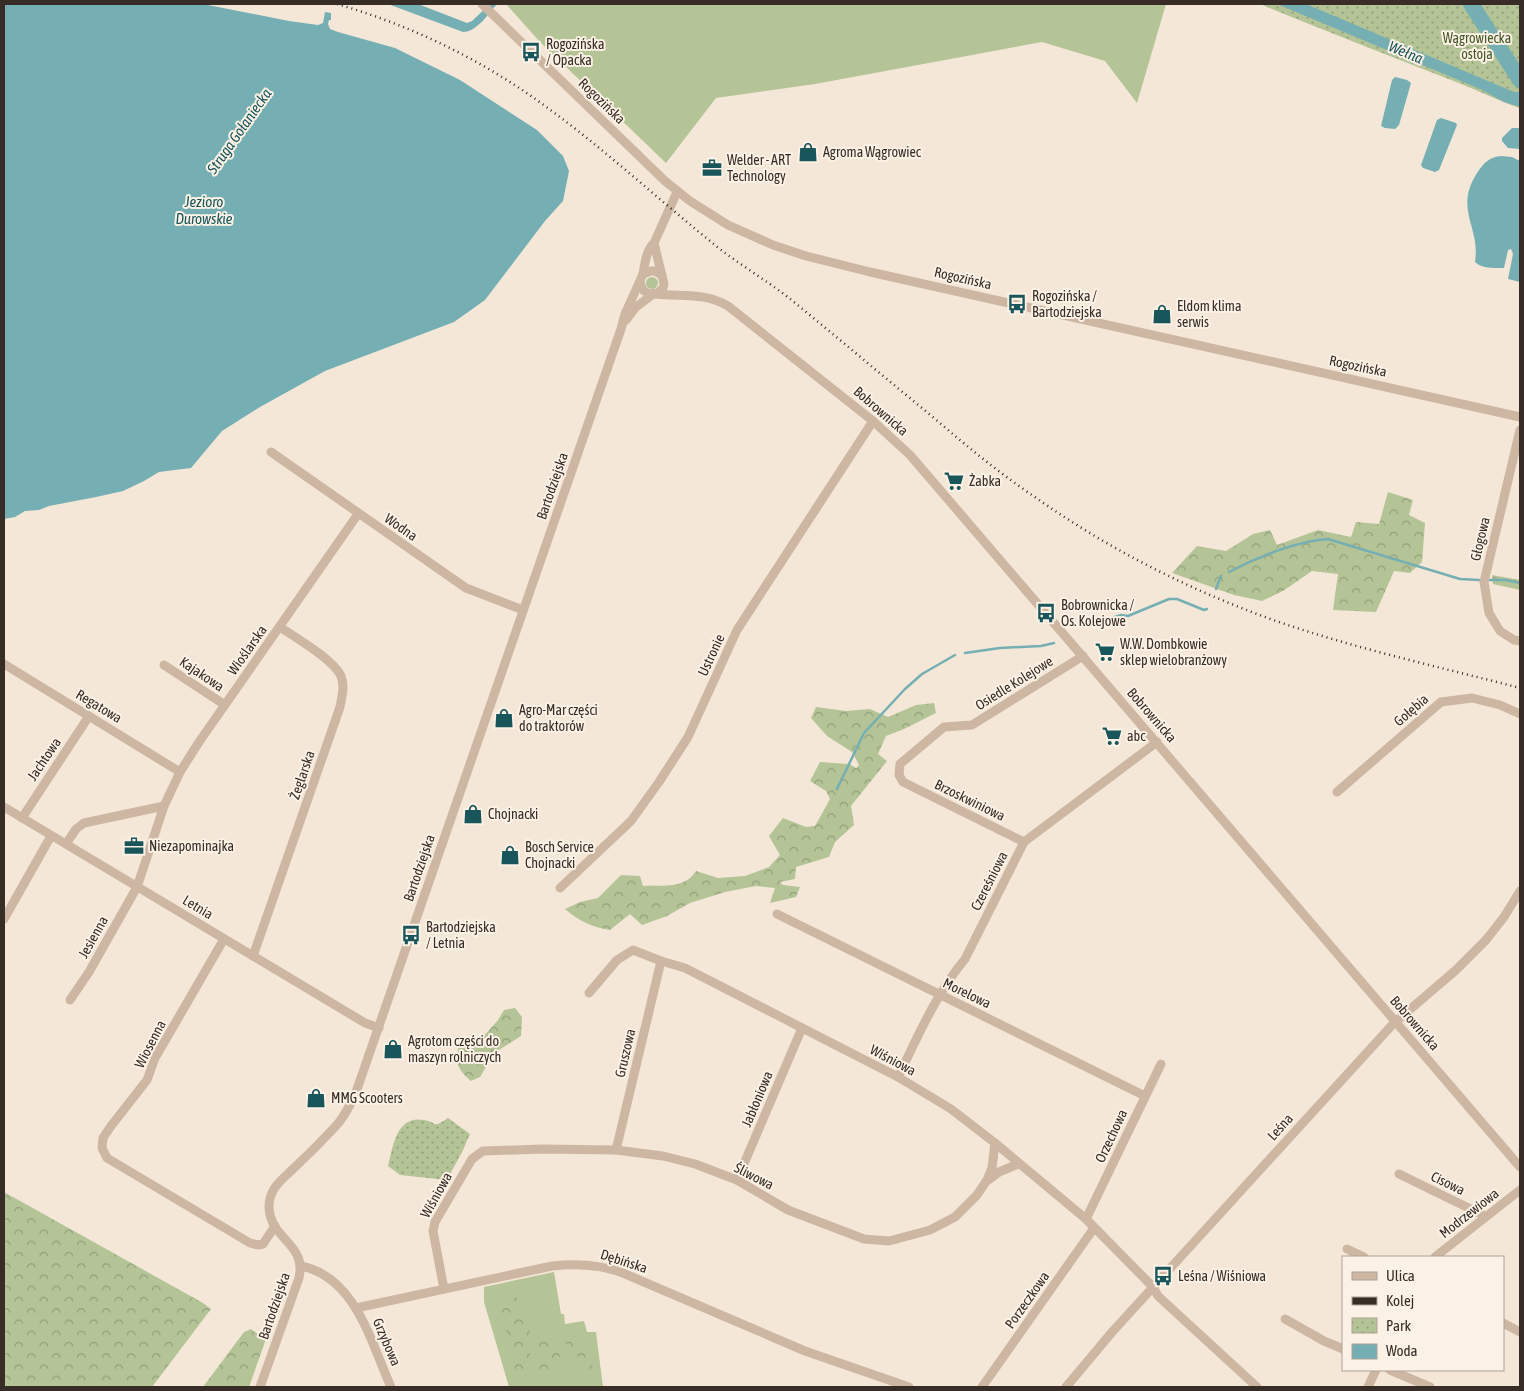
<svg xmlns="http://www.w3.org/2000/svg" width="1524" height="1391" viewBox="0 0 1524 1391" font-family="'Asap Condensed',sans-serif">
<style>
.grass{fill:#b4c497}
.forest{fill:url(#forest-crowns)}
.park{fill:url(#park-dots)}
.water{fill:#75afb3}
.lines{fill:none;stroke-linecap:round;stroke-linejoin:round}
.stream{stroke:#75afb3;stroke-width:2.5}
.river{stroke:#75afb3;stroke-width:16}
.minor{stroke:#cdb7a3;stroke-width:9}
.rail{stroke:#372c26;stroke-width:2.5;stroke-dasharray:1 4;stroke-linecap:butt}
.labels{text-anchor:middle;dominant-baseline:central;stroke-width:4;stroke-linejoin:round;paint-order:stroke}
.park-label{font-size:14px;fill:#455728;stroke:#fbf1e5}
.poi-label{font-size:14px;fill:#372c26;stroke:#fbf1e5;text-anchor:start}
.street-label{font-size:14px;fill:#372c26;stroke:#fbf1e5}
.water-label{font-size:15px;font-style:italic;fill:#18565c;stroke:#fbf1e5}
</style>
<defs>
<pattern id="forest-crowns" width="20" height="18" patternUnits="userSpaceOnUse" patternTransform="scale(1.25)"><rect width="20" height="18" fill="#b4c497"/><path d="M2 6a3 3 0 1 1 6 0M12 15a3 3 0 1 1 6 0" fill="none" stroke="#939f7b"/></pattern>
<pattern id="park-dots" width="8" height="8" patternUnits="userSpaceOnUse" patternTransform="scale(1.25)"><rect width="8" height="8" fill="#b4c497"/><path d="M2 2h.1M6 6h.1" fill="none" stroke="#939f7b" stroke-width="1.8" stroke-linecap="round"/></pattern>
</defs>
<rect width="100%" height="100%" fill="#f4e7d8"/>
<g class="grass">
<path d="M 506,4 L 1166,4 L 1137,103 L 1105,61 L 1042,42 L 815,84 L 716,98 L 666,163 L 540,42 Z"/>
<circle cx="652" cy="283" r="6"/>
<path d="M 554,1272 L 561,1314 L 564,1314 L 565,1324 L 584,1321 L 587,1332 L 596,1332 L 603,1387 L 509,1387 L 484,1302 L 484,1287 Z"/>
</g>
<g class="forest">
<path d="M 1388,492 L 1413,500 L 1409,515 L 1425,523 L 1422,562 L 1410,573 L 1394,571 L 1376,612 L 1333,610 L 1338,574 L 1312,571 L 1283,591 L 1262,601 L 1234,595 L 1172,573 L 1197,546 L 1226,551 L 1253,534 L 1270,530 L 1277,545 L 1318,530 L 1351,537 L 1356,522 L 1379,524 Z"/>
<path d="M 1492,575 L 1520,580 L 1520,590 L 1493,584 Z"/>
<path d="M 934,703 L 936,713 L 904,729 L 886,736 L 878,754 L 887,761 L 851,806 L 854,825 L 835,842 L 829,857 L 796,867 L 795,879 L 780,882 L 783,885 L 800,887 L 796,897 L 770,903 L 775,888 L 756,886 L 725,892 L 690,903 L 667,916 L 642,925 L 630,914 L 610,930 C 592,927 579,921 565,909 L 580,902 L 598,898 L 621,875 L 640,876 L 643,886 C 663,885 685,889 696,871 L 718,878 L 745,876 L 769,867 L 780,855 L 769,836 L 783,818 L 806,827 L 815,826 L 830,799 L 826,791 L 810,781 L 820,762 L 849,764 L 856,768 L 859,765 L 852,752 L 827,736 L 811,718 L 816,707 L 846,711 L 870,709 L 888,717 L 916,705 Z"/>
<path d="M 515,1008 L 522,1017 L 521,1036 L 494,1053 L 480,1077 L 471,1081 C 456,1068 454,1061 460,1042 L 476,1045 L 498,1020 L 504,1010 Z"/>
<path d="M 4,1192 L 203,1303 L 211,1309 L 152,1387 L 4,1387 Z"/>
<path d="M 514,1294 L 529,1317 L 530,1340 L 542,1334 L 559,1337 L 560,1370 L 537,1374 L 539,1350 L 531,1351 L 526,1375 L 516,1378 L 499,1297 Z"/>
<path d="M 251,1329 L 262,1337 L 267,1336 L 249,1387 L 203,1387 L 244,1332 Z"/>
<path d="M 579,1336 L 589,1346 L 594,1375 L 589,1379 L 578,1357 L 566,1348 L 566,1337 Z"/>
</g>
<g class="park">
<path d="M 1260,4 L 1520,4 L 1520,108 C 1498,101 1478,90 1456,82 C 1391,56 1325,31 1260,4 Z"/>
<path d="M 448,1118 L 470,1134 L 463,1150 L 447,1180 L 400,1175 L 388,1166 C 393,1147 396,1115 424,1120 C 440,1123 431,1129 448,1118 Z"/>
</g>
<g class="water">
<path d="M 4,4 L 203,4 L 289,21 L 318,25 L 323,23 L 325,12 L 331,13 L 331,20 L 329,20 L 328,24 L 330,29 L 338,32 L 395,48 L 460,80 L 537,130 L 563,156 L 569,171 L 563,201 L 545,221 L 485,300 L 454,322 L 325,371 L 260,407 L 222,431 L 191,468 L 159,472 L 144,481 L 123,491 L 96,497 L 49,506 L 39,510 L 25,511 L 15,517 L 4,519 Z"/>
<path d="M 388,4 L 418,4 L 467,23 L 472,21 L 490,4 L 497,4 C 489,13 477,32 463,32 Z"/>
<path d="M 1277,4 L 1306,4 L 1514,92 L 1520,92 L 1520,107 L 1504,102 L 1480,89 Z"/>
<path d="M 1395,77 L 1407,80 L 1411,83 L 1399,125 L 1395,129 L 1385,128 L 1381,126 L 1392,80 Z"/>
<path d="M 1441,118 L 1456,123 L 1457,125 L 1439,170 L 1435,172 L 1423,168 L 1421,165 L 1437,120 Z"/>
<path d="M 1512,128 L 1520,128 L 1520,149 L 1508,148 L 1502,141 L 1502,138 Z"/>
<path d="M 1501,156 L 1512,157 L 1520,161 L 1520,282 L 1508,279 L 1513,254 L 1511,249 L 1508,250 L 1504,268 C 1494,268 1482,269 1475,262 C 1481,226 1452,209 1479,170 C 1485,162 1490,157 1501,156 Z"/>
</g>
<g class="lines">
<g class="stream">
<path d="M 1229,572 C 1257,557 1297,541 1328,539 L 1460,579 L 1479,580"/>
<path d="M 1490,580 L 1506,580 L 1520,583"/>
<path d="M 1216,589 L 1221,576"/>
<path d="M 1088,626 L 1121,615 L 1128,616 L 1169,599 L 1177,599 L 1204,610 L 1207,609"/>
<path d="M 965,653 L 1000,648 L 1041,646 L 1054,643"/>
<path d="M 837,789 L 864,733 L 905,689 L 922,674 L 955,655"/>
</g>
<path class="river" d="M 1471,4 L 1520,80"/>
<g class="minor">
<path d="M 482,4 L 665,181 L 690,201 L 728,225 L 773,245 L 806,256 L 870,272 L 1520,417"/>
<path d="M 643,274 C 645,263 646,251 654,243 L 677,192"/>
<path d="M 640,283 L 643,290 L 649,294 L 658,293 L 663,288 L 664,284 L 654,243"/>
<path d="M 656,294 C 681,297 705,292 728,306 L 873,421 L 910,455 L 1520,1167"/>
<path d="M 626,320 L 636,307 L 652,295"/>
<path d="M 1520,430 L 1484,582 L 1489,613 L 1500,631 L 1514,640 L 1520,641"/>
<path d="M 271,452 L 466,588 L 523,610"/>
<path d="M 4,664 L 180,772"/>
<path d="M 164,665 L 225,705"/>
<path d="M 1337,792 L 1441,702 L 1472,698 L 1500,705 L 1520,714"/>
<path d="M 4,807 L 365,1023 L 379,1028"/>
<path d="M 22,818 L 89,716"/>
<path d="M 1024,842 L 903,782 L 899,775 L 900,764 L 944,727 L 972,725 L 1083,656"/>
<path d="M 66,844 L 76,829 L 84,823 L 164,806"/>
<path d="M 560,888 L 631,821 L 659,782 L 688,737 L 737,630 L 873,421"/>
<path d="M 777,914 L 1145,1096"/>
<path d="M 4,919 L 51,836"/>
<path d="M 224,939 L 155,1058 L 147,1080 L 111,1126 L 103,1138 L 102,1148 L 107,1158 L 250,1243 L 258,1245 L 263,1244 L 275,1226"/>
<path d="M 253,956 L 340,707 C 342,696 345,686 341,676 C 333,659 296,638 280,627"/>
<path d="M 589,993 L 617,960 L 633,950 L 661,961 L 685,968 L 898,1077 L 951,1109 L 995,1143 L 1086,1219 L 1153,1287 L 1158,1296 L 1257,1387"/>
<path d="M 70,1000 L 89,972 L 137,887 L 164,806 L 180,772 L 199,742 L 358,514"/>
<path d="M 898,1077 C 918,1036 936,994 965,959 L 1024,842 L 1157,742"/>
<path d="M 616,1150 L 661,961"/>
<path d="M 1399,1174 L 1485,1216"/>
<path d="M 737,1180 L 802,1028"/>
<path d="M 988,1180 L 999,1172 L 1018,1164"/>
<path d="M 1086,1219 L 1161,1064"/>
<path d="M 1347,1249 L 1364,1257"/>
<path d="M 1435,1257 L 1520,1190"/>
<path d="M 301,1266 C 356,1277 371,1343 391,1387"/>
<path d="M 444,1289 L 433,1231 L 435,1222 L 472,1159 L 483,1151 L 542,1149 L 616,1150 L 663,1156 L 695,1164 L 737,1180 L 788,1210 L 864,1239 L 889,1241 L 930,1230 L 955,1217 L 977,1195 L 987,1180 L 992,1168 L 995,1143"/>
<path d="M 356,1308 L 552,1266 C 577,1263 599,1264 623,1273 L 805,1351 L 909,1387"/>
<path d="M 1285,1319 L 1324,1341 L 1343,1349"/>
<path d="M 1503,1323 L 1520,1332"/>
<path d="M 1390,1370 L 1430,1387"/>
<path d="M 260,1387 L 299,1278 C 307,1243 270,1240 269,1207 C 269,1201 271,1194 274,1189 C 279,1181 287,1175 293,1169 C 307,1156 321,1142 334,1128 C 343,1119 349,1107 355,1095 L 621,329 L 625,314 L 643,274 L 651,271 L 655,271 L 662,275"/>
<path d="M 982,1387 L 1094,1228"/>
<path d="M 1066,1387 L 1113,1331 L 1393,1024 L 1456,970 L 1486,940 L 1504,917 L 1520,891"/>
<path d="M 1368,1387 L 1376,1370"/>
</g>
<path class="rail" d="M 337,4 C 406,24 472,55 531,96 C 593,139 651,193 710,241 C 736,263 767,280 794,302 C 839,339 883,376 928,413 C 962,442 995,470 1032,495 C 1108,549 1191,591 1279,622 C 1357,649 1440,667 1520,688"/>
</g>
<defs>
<symbol id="bus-bare" viewBox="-9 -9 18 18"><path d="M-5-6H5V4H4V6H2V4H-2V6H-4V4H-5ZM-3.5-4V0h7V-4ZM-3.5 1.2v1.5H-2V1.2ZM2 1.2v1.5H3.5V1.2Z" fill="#18565c" stroke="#fbf1e5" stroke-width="2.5" paint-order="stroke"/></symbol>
<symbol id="shop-bare" viewBox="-9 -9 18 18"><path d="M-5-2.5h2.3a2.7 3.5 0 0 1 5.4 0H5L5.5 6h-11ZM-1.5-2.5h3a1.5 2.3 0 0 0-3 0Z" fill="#18565c" stroke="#fbf1e5" stroke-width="2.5" paint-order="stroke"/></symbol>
<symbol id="office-bare" viewBox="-9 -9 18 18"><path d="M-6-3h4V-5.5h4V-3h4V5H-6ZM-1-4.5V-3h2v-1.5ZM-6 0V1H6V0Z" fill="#18565c" stroke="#fbf1e5" stroke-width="2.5" paint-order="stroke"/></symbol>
<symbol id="supermarket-bare" viewBox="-9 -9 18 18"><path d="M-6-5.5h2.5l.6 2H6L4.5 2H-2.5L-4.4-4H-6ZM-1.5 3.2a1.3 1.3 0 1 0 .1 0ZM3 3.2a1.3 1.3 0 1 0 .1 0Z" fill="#18565c" stroke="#fbf1e5" stroke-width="2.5" paint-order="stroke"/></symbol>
</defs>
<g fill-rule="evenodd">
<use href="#bus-bare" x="517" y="38" width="28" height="28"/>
<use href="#shop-bare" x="794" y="138" width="28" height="28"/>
<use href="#office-bare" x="698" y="154" width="28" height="28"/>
<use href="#bus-bare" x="1003" y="290" width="28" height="28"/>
<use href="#shop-bare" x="1148" y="300" width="28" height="28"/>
<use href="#supermarket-bare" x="940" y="467" width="28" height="28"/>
<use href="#bus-bare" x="1032" y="599" width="28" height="28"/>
<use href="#supermarket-bare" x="1091" y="638" width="28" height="28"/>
<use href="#shop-bare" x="490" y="704" width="28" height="28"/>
<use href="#supermarket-bare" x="1098" y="722" width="28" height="28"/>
<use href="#shop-bare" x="459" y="800" width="28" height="28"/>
<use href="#office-bare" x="120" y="832" width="28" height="28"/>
<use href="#shop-bare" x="496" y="841" width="28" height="28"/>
<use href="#bus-bare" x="397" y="921" width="28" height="28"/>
<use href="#shop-bare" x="379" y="1035" width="28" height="28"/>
<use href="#shop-bare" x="302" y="1084" width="28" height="28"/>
<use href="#bus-bare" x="1149" y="1262" width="28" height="28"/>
</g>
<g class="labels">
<g class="park-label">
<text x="1477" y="38">Wągrowiecka<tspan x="1477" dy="16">ostoja</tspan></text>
</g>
<g class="poi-label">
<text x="546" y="44">Rogozińska<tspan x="546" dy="16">/ Opacka</tspan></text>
<text x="823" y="152">Agroma Wągrowiec</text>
<text x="727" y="160">Welder - ART<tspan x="727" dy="16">Technology</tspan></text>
<text x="1032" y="296">Rogozińska /<tspan x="1032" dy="16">Bartodziejska</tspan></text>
<text x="1177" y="306">Eldom klima<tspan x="1177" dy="16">serwis</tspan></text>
<text x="969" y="481">Żabka</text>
<text x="1061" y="605">Bobrownicka /<tspan x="1061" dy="16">Os. Kolejowe</tspan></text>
<text x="1120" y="644">W.W. Dombkowie<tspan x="1120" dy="16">sklep wielobranżowy</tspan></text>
<text x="519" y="710">Agro-Mar części<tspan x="519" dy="16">do traktorów</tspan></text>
<text x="1127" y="736">abc</text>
<text x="488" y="814">Chojnacki</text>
<text x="149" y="846">Niezapominajka</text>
<text x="525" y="847">Bosch Service<tspan x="525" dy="16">Chojnacki</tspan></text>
<text x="426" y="927">Bartodziejska<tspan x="426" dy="16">/ Letnia</tspan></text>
<text x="408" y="1041">Agrotom części do<tspan x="408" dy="16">maszyn rolniczych</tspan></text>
<text x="331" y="1098">MMG Scooters</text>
<text x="1178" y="1276">Leśna / Wiśniowa</text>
</g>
<g class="street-label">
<text transform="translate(602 101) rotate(44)">Rogozińska</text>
<text transform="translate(963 278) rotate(13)">Rogozińska</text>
<text transform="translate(1358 366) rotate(12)">Rogozińska</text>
<text transform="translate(881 411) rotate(41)">Bobrownicka</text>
<text transform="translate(552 486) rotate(-71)">Bartodziejska</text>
<text transform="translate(401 527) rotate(35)">Wodna</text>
<text transform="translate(1480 539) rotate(-77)">Głogowa</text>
<text transform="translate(247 650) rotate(-55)">Wioślarska</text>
<text transform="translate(711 655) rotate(-65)">Ustronie</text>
<text transform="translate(202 674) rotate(34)">Kajakowa</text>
<text transform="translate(1014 683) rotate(-32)">Osiedle Kolejowe</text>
<text transform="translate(99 706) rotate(31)">Regatowa</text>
<text transform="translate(1411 710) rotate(-41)">Gołębia</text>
<text transform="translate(1152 715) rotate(49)">Bobrownicka</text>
<text transform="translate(44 759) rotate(-56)">Jachtowa</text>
<text transform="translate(302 775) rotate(-71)">Żeglarska</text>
<text transform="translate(970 800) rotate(26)">Brzoskwiniowa</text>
<text transform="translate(419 868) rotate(-71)">Bartodziejska</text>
<text transform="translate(989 881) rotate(-63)">Czereśniowa</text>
<text transform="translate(198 907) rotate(31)">Letnia</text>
<text transform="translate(93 937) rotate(-61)">Jesienna</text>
<text transform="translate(967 993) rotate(26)">Morelowa</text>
<text transform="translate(1415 1023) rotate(49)">Bobrownicka</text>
<text transform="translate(150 1044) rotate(-63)">Wiosenna</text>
<text transform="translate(625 1053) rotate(-77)">Gruszowa</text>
<text transform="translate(893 1060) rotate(28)">Wiśniowa</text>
<text transform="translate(757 1099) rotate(-67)">Jabłoniowa</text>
<text transform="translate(1280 1127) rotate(-48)">Leśna</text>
<text transform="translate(1111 1136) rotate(-65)">Orzechowa</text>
<text transform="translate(754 1176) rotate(27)">Śliwowa</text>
<text transform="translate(1448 1183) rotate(26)">Cisowa</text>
<text transform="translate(436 1195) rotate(-61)">Wiśniowa</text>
<text transform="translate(1469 1213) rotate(-38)">Modrzewiowa</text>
<text transform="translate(624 1261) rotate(18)">Dębińska</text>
<text transform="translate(1027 1300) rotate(-55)">Porzeczkowa</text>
<text transform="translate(274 1306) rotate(-71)">Bartodziejska</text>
<text transform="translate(387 1342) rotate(67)">Grzybowa</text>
</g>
<g class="water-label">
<text transform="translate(1406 52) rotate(23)">Wełna</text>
<text transform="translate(239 131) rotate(-55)">Struga Gołaniecka</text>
<text x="204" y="201">Jezioro<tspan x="204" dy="17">Durowskie</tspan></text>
</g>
</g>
<rect width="1524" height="1391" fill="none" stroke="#372c26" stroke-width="10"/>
<rect x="1342" y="1256" width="162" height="115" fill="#fbf1e5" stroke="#ada299"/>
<rect x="1352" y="1272" width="25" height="8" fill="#cdb7a3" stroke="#ada299"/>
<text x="1386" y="1281" font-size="15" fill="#372c26">Ulica</text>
<rect x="1352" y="1297" width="25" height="8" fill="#372c26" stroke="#ada299"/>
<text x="1386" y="1306" font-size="15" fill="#372c26">Kolej</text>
<rect x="1352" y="1318" width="25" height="15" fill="url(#park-dots)" stroke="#ada299"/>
<text x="1386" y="1331" font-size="15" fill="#372c26">Park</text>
<rect x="1352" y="1344" width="25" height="15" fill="#75afb3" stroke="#ada299"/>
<text x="1386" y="1356" font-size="15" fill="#372c26">Woda</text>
</svg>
